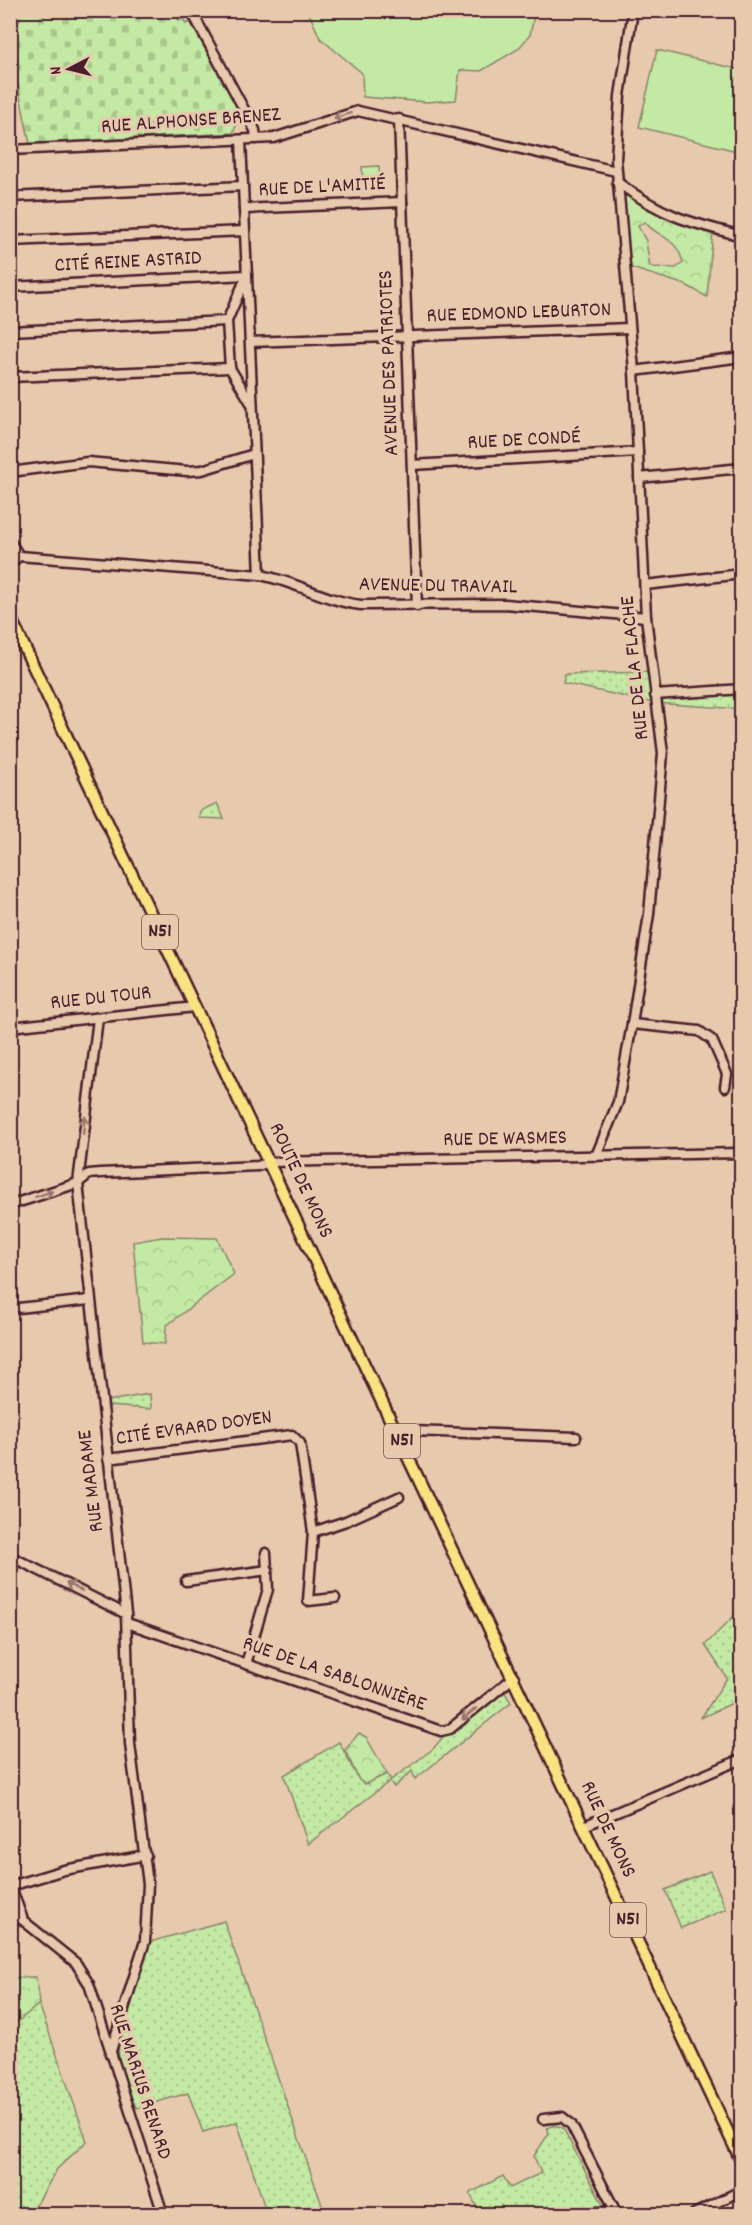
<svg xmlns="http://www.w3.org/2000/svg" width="752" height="2225" viewBox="0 0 752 2225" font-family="Dekko,sans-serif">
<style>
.grass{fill:url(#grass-dots);stroke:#868468;stroke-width:1.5}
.forest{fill:url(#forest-crowns);stroke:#868468;stroke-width:1.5;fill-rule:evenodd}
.cemetery{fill:url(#cemetery-stones);stroke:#868468;stroke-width:1.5}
.garden{fill:#c3e9a4;stroke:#868468;stroke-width:1.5}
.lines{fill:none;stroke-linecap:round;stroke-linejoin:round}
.minor-casing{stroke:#4a1f2b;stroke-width:13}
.major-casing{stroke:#4a1f2b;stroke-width:15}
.minor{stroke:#e7caae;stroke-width:8}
.major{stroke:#f8e281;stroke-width:10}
.oneway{stroke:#98746c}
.labels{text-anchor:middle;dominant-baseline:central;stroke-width:6;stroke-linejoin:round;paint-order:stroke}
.shield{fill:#e7caae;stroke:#795252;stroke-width:1.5}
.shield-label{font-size:20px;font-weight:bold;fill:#4a1f2b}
.street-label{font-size:21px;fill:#4a1f2b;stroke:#e7caae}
</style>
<defs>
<pattern id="grass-dots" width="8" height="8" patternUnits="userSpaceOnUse" patternTransform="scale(1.5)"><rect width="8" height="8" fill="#c3e9a4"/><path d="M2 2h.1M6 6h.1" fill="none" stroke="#a9c78d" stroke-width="1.8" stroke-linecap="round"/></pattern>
<pattern id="forest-crowns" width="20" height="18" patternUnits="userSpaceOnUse" patternTransform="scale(1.5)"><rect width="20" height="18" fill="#c3e9a4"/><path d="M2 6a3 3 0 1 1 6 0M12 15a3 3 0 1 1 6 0" fill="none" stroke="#a9c78d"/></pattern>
<pattern id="cemetery-stones" width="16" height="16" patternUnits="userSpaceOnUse" patternTransform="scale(1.5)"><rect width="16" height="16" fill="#c3e9a4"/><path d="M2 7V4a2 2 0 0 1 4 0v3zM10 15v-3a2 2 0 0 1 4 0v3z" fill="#a9c78d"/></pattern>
</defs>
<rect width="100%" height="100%" fill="#e7caae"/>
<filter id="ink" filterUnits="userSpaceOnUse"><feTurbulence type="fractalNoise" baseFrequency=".0167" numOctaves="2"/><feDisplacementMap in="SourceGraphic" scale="12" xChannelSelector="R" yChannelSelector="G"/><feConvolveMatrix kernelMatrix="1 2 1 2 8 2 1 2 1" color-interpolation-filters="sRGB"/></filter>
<g filter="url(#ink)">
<g class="grass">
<path d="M 651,672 L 654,698 L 741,690 L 741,709 L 653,703 L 563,683 L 565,674 Z"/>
<path d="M 217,803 L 224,819 L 199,818 L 200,811 Z"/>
<path d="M 150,1394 L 151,1409 L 108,1406 L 108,1401 Z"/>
<path d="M 741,1609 L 741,1699 L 701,1718 L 727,1678 L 705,1645 Z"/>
<path d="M 502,1687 L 511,1703 L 415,1779 L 412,1771 L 394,1787 L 390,1781 L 308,1844 L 284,1775 L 339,1742 L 359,1780 L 365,1784 L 387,1774 L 391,1780 L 433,1749 L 448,1731 Z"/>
<path d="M 710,1871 L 726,1909 L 681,1928 L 665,1890 Z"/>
<path d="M 224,1921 L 325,2214 L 267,2214 L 237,2122 L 203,2132 L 188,2093 L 137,2108 C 121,2092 117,2062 119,2041 L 150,1942 Z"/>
<path d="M 39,2004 L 87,2141 L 57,2169 L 31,2214 L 15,2214 L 11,2209 L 10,2027 Z"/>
<path d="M 555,2125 L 563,2128 L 604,2207 L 544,2214 L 468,2214 L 478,2210 L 470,2193 L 503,2176 L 510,2188 L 541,2173 L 534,2156 L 549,2133 L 547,2128 Z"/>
</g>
<g class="forest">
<path d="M 630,195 C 656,213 682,224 713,231 L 707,297 L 686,285 L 628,267 L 622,197 ZM 645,222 C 656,237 677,236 683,263 L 676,268 L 650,267 L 646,241 L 638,226 Z"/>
<path d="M 162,1237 L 217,1238 L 234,1274 L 166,1326 L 165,1344 L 143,1342 L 133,1242 Z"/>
<path d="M 359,1733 L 366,1737 L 387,1774 L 365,1784 L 359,1780 L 345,1750 Z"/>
<path d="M 36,1977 L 39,2004 L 11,2027 L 11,1978 Z"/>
</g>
<path class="cemetery" d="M 10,11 L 176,11 L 179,21 L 184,19 L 186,24 L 190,22 L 241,114 L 233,133 L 30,144 L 11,52 Z"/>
<g class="garden">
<path d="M 308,11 L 308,10 L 535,11 L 530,35 L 518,49 L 481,71 L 460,70 L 456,100 L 427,102 L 363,97 L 362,73 L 320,38 Z"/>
<path d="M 657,50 L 741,70 L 741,152 L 639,127 Z"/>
<path d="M 379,166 L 380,184 L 363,185 L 362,167 Z"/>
</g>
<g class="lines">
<defs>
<g id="minor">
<path d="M 191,10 L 255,130 L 256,139"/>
<path d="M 399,119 L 417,606"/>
<path d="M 241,140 L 260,575"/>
<path d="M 10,150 L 274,138 L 358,111 L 616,171"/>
<path d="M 617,182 C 663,216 687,222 742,236"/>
<path d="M 10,197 L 243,186"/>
<path d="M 244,209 L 402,202"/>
<path d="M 10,241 L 245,231"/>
<path d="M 10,287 L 247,275 L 227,321 L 230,368 L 251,403"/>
<path d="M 10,331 L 227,321"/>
<path d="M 250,342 L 630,328"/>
<path d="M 634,371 L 742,357"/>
<path d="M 10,377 L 230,368"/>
<path d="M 412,465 L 638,452"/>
<path d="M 10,472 L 88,462 L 187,471 L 202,470 L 254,454"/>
<path d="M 639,478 L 742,468"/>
<path d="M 10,541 L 19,556"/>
<path d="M 19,556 L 260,575 C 295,581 325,601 361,605 L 505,604 L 646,617"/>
<path d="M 10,564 L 19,556"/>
<path d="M 645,585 L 742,574"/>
<path d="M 655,695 L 742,689"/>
<path d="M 98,1018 L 78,1183 L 126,1614 L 130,1744 L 148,1884 L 145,1941 L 110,2054"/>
<path d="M 632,1024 L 699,1031 L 712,1040 L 727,1074 L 725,1087"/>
<path d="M 10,1027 L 195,1007"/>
<path d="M 596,1156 L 618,1102 L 632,1024 L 649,914 L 663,753 L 646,617 L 634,371 L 616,159 L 620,96 L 633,10"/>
<path d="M 10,1205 L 78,1183 L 89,1174 L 100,1173 L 258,1166 L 269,1162 L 742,1153"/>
<path d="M 10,1309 L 89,1300"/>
<path d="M 399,1435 L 411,1431 L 576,1437"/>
<path d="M 108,1459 L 292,1435 L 300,1443 L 313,1532 L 308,1601 L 335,1598"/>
<path d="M 313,1532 L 346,1521 L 399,1497"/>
<path d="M 10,1556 L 126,1614"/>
<path d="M 186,1581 L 268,1570"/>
<path d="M 127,1623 L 441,1731 L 450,1729 L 514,1677"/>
<path d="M 246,1664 L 268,1589 L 266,1553"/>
<path d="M 584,1826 L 742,1759"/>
<path d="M 10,1884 L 22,1917"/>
<path d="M 11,1886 L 64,1870 L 146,1855"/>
<path d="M 10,1910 L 76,1963 L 89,1984 L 163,2214"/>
<path d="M 543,2119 L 562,2117 L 571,2124 L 617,2214"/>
<path d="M 584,2214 L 615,2210"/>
<path d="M 694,2214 L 742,2190"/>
</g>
<path id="major" d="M 10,617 L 742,2162"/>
</defs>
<use href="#minor" class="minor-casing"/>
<use href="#major" class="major-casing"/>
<use href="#minor" class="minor"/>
<use href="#major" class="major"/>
</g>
<defs><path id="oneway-shaft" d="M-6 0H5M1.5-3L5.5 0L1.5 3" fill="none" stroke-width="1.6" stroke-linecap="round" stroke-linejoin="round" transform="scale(1.5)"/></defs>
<g class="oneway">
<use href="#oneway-shaft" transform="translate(342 116) rotate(161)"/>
<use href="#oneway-shaft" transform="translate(84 1125) rotate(-84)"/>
<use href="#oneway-shaft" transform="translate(44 1194) rotate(-18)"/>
<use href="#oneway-shaft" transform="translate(74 1587) rotate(-153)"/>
<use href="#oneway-shaft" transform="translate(469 1714) rotate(140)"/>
</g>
</g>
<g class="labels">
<g class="shield">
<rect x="142" y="915" width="36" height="34" rx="4.5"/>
<rect x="384" y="1424" width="36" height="34" rx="4.5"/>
<rect x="610" y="1903" width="36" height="34" rx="4.5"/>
</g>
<g class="shield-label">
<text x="160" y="932">N51</text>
<text x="402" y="1441">N51</text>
<text x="628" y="1920">N51</text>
</g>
<g class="street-label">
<text transform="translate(191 122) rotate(-4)">RUE ALPHONSE BRENEZ</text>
<text transform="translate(322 188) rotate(-3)">RUE DE L'AMITIÉ</text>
<text transform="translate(128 263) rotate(-3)">CITÉ REINE ASTRID</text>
<text transform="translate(519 314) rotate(-2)">RUE EDMOND LEBURTON</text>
<text transform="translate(390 363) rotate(-92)">AVENUE DES PATRIOTES</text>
<text transform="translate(524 441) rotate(-3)">RUE DE CONDÉ</text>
<text transform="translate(438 587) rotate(1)">AVENUE DU TRAVAIL</text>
<text transform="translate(636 668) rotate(-96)">RUE DE LA FLACHE</text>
<text transform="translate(101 999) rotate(-6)">RUE DU TOUR</text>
<text transform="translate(505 1140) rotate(-1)">RUE DE WASMES</text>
<text transform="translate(300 1181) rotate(65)">ROUTE DE MONS</text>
<text transform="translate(194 1429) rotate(-8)">CITÉ EVRARD DOYEN</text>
<text transform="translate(92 1481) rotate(-97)">RUE MADAME</text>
<text transform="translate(334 1675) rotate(19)">RUE DE LA SABLONNIÈRE</text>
<text transform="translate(607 1830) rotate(65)">RUE DE MONS</text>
<text transform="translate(139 2082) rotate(72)">RUE MARIUS RENARD</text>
</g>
</g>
<rect width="752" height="2225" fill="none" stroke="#e7caae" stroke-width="36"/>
<rect x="18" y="18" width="716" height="2189" fill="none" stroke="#4a1f2b" stroke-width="2" filter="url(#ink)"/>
<g transform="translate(69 69) rotate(263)" stroke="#e7caae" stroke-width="4.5" paint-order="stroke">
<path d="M0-4.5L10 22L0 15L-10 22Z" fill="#4a1f2b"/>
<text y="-9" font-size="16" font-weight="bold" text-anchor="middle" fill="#4a1f2b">N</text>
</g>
</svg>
